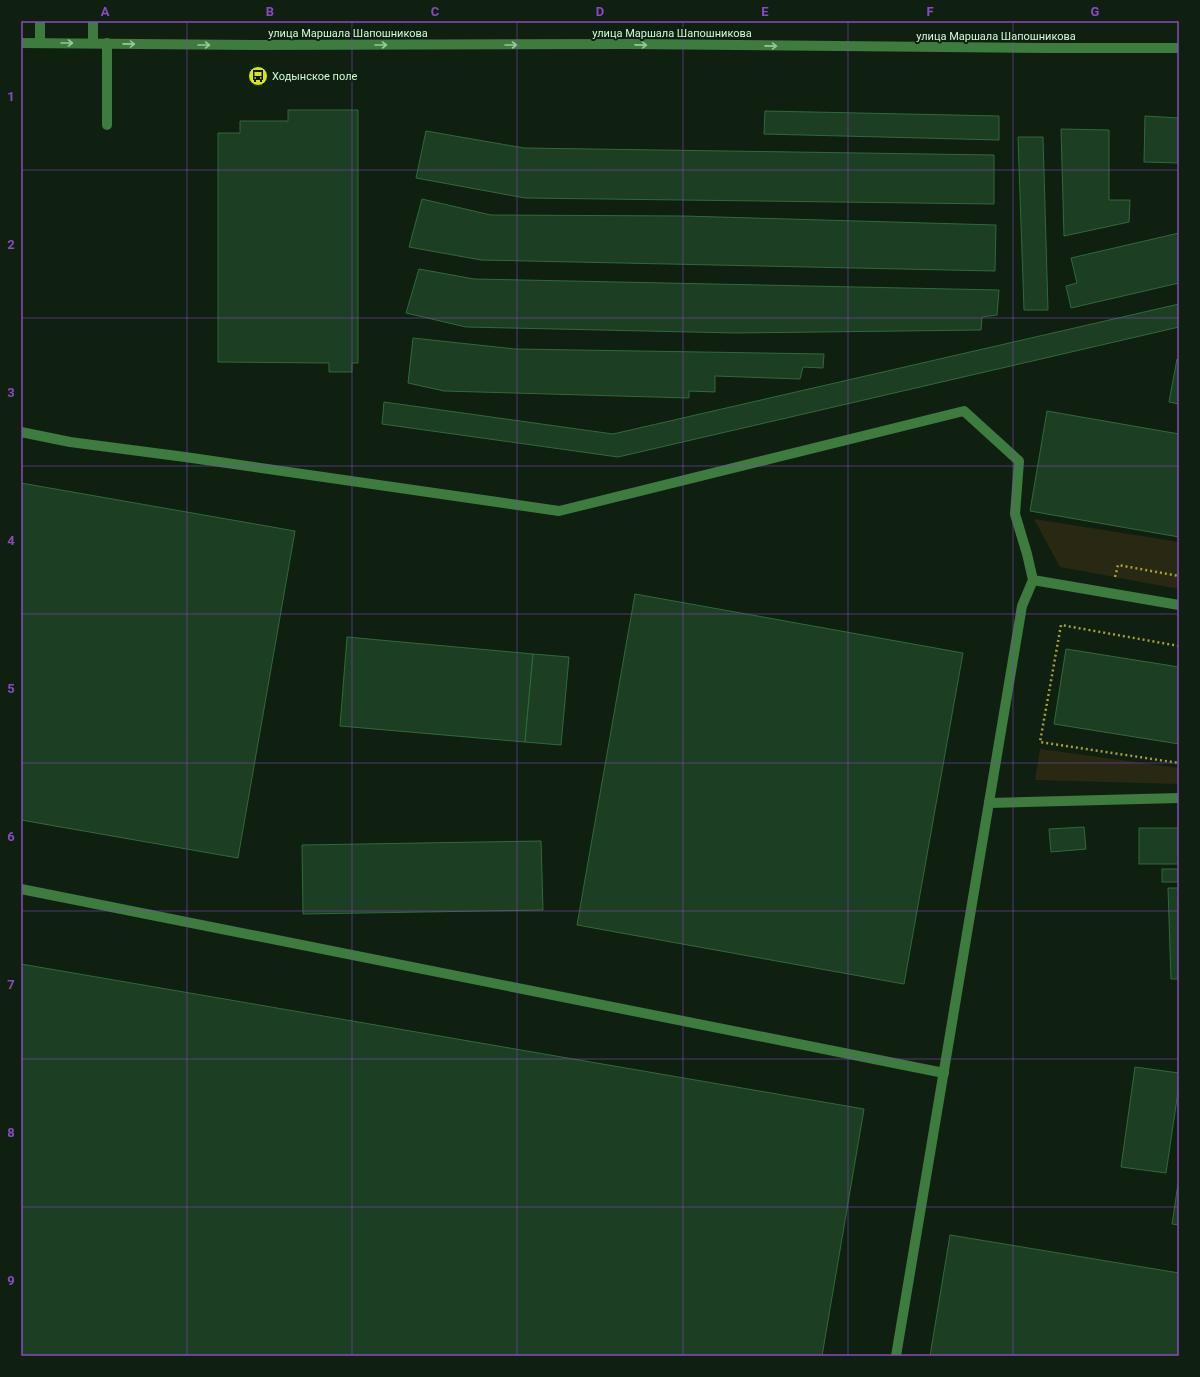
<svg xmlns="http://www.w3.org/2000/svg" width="1200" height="1377" viewBox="0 0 1200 1377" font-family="Roboto,sans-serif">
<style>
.green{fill:#292812}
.building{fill:#1c3f23;stroke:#30693a}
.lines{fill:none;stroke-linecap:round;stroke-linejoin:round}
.path{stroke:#a9a037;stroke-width:2.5;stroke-dasharray:2 3;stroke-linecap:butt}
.minor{stroke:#3d7b3f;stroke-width:10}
.oneway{stroke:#96c899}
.grid{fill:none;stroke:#884bc2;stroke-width:1;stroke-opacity:0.55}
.labels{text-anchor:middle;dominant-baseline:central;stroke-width:4;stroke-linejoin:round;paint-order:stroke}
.street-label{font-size:11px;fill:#d1fbd5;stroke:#0f2011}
.poi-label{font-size:11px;fill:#d1fbd5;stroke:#0f2011;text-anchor:start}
.neatline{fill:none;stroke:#884bc2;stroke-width:1.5}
.grid-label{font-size:13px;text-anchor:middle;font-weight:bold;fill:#884bc2}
</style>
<rect width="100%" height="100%" fill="#0f2011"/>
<g class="green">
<path d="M 1034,519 L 1179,542 L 1179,589 L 1060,567 Z"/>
<path d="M 1040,749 L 1179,768 L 1179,784 L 1035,780 Z"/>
</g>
<g class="building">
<path d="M 288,110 L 358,110 L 358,363 L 352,363 L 352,372 L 329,372 L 329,363 L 218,362 L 218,133 L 240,133 L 240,121 L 288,121 Z"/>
<path d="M 765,111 L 999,116 L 999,140 L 764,134 Z"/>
<path d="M 1145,116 L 1179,118 L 1179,163 L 1144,162 Z"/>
<path d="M 1061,129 L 1109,130 L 1109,200 L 1130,200 L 1129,222 L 1064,236 Z"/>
<path d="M 426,131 L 524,148 L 994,155 L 994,204 L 525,198 L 416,178 Z"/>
<path d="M 1018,137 L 1043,137 L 1048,310 L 1024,310 Z"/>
<path d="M 422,199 L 491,215 L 683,216 L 996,225 L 995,271 L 481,260 L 409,247 Z"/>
<path d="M 1179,233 L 1179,283 L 1071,308 L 1066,286 L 1077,283 L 1071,258 Z"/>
<path d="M 419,269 L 474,279 L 999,290 L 997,315 L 982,317 L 981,330 L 736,333 L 466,327 L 406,313 Z"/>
<path d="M 1179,304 L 1179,327 L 618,457 L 382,424 L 384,402 L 613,434 Z"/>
<path d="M 413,338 L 515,349 L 824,354 L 823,368 L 803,367 L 800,379 L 715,376 L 715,392 L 689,391 L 689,398 L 444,391 L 408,383 Z"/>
<path d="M 1177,359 L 1179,359 L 1179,404 L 1169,402 Z"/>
<path d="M 1047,411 L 1179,434 L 1179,537 L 1030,511 Z"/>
<path d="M 21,483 L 295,531 L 238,858 L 21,820 Z"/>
<path d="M 635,594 L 963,653 L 904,984 L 577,925 Z"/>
<path d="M 347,637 L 533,654 L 525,742 L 340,726 Z"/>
<path d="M 1066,649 L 1179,667 L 1179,744 L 1054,724 Z"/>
<path d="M 533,654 L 569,657 L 561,745 L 525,742 Z"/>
<path d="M 1084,827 L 1086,849 L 1051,852 L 1049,829 Z"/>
<rect x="1139" y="828" width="40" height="36"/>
<path d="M 541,841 L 543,910 L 303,914 L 302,845 Z"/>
<rect x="1162" y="869" width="17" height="13"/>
<path d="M 1168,888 L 1179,888 L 1179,979 L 1171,979 Z"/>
<path d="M 21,964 L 864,1109 L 822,1356 L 21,1356 Z"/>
<path d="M 1135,1067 L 1179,1073 L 1179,1085 L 1166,1173 L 1121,1167 Z"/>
<path d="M 1178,1184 L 1179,1185 L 1179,1225 L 1172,1224 Z"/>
<path d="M 950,1235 L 1179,1273 L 1179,1356 L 930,1356 Z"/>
</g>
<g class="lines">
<g class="path">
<path d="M 1115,577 L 1118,565 L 1179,576"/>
<path d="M 1179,646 L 1061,625 L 1040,742 L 1179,763"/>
</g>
<g class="minor">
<path d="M 21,43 L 255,45 L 630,44 L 1046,48 L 1179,48"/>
<path d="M 40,43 L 40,21"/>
<path d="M 93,43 L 93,21"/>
<path d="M 107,43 L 107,125"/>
<path d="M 21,432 L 70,442 L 185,457 L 559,511 L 964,411 L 1019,461 L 1015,514 L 1027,554 L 1033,580 L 1179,605"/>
<path d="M 989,803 L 1179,798"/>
<path d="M 21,889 L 944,1073"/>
<path d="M 896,1356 L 1022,606 L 1033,580"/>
</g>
</g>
<defs><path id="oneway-shaft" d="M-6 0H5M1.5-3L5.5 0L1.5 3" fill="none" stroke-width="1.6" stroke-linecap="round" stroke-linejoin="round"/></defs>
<g class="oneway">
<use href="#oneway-shaft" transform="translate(67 43)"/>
<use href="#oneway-shaft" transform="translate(129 44) rotate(1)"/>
<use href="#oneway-shaft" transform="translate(204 45)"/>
<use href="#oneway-shaft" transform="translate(381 45)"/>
<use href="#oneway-shaft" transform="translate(511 45)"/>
<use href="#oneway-shaft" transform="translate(641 45) rotate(1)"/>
<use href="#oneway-shaft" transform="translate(771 46) rotate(1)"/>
</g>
<path class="grid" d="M 187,21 L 187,1356M 352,21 L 352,1356M 517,21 L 517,1356M 683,21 L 683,1356M 848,21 L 848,1356M 1013,21 L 1013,1356M 21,170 L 1179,170M 21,318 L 1179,318M 21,466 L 1179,466M 21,614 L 1179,614M 21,763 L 1179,763M 21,911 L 1179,911M 21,1059 L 1179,1059M 21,1207 L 1179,1207"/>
<defs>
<symbol id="bus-disc" viewBox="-11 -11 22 22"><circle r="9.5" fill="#d5e612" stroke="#0f2011"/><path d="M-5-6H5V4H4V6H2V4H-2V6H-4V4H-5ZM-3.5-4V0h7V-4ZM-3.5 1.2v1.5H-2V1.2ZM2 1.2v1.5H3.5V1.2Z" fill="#111"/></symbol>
</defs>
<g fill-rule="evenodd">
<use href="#bus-disc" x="247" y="65" width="22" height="22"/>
</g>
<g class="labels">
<g class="street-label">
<text x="348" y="33">улица Маршала Шапошникова</text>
<text x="672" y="33">улица Маршала Шапошникова</text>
<text x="996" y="36">улица Маршала Шапошникова</text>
</g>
<g class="poi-label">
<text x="272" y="76">Ходынское поле</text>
</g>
</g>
<rect width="1200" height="1377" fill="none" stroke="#0f2011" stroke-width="44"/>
<rect x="22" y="22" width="1156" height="1333" class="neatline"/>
<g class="grid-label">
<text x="105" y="16">A</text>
<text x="270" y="16">B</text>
<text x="435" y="16">C</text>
<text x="600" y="16">D</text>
<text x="765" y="16">E</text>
<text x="930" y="16">F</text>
<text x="1095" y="16">G</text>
<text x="11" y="101">1</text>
<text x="11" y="249">2</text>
<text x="11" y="397">3</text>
<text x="11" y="545">4</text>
<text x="11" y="693">5</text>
<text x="11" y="841">6</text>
<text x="11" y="989">7</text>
<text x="11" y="1137">8</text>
<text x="11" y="1285">9</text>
</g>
</svg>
